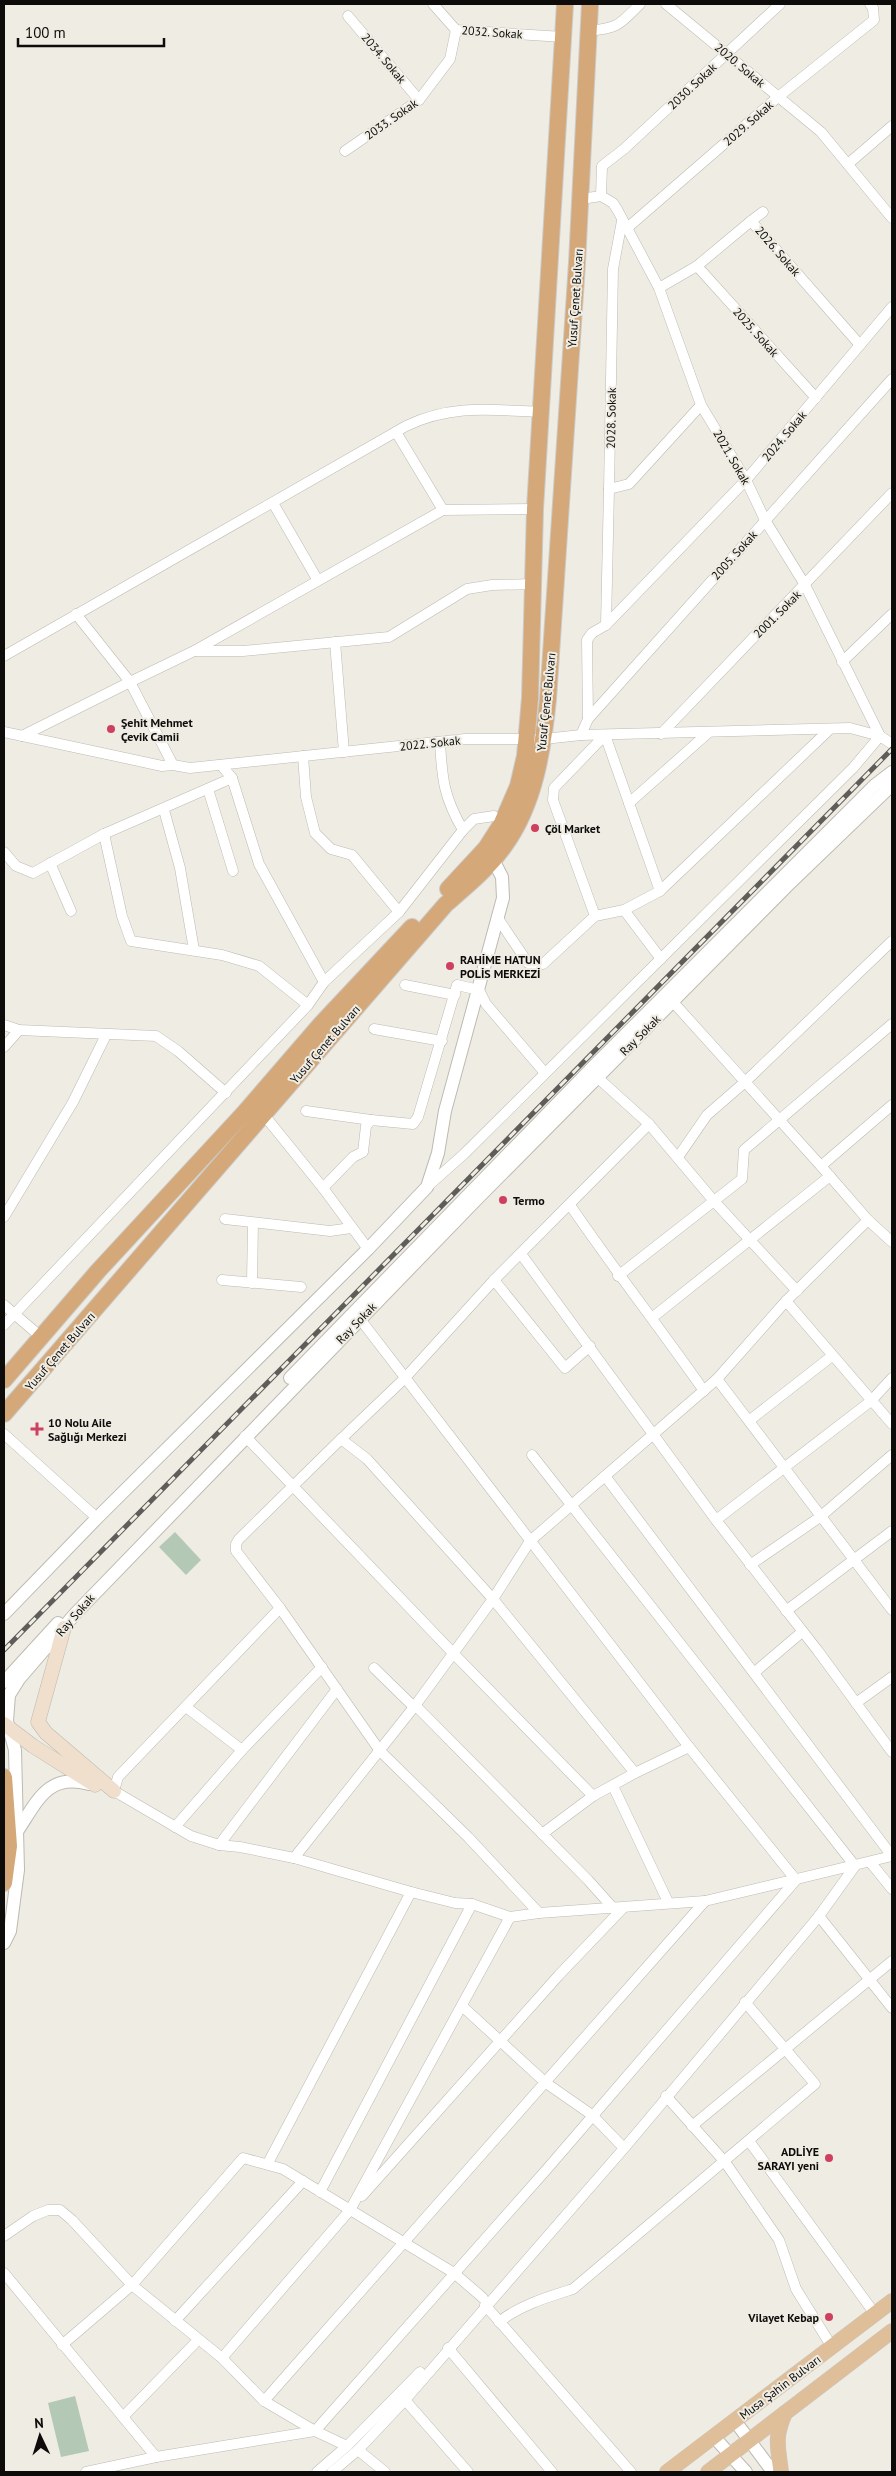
<svg xmlns="http://www.w3.org/2000/svg" width="896" height="2476" viewBox="0 0 896 2476" font-family="'PT Sans',sans-serif">
<style>
.green{fill:#b3c8b5}
.lines{fill:none;stroke-linecap:round;stroke-linejoin:round}
.minor-casing{stroke:#bdbab1;stroke-width:11}
.tertiary-casing{stroke:#bdbab1;stroke-width:14}
.secondary-casing{stroke:#bdbab1;stroke-width:15}
.primary-casing{stroke:#cacac9;stroke-width:16}
.trunk-casing{stroke:#cacac9;stroke-width:18}
.minor{stroke:#fff;stroke-width:10}
.tertiary{stroke:#fff;stroke-width:12}
.secondary{stroke:#efdfcc;stroke-width:14}
.primary{stroke:#dfbe9a;stroke-width:15}
.trunk{stroke:#d4a878;stroke-width:16}
.rail-casing{stroke:#5f5d59;stroke-width:5}
.rail{stroke:#efece3;stroke-width:3;stroke-dasharray:9;stroke-linecap:butt}
.poi-dot{fill:#cf3f5f;stroke:#efece3;stroke-width:2}
.labels{text-anchor:middle;dominant-baseline:central;stroke-width:4;stroke-linejoin:round;paint-order:stroke}
.street-label{font-size:12px;fill:#0d0c0a;stroke:#efece3}
.poi-label{font-size:12px;font-weight:bold;fill:#0d0c0a;stroke:#efece3;text-anchor:start}
</style>
<rect width="100%" height="100%" fill="#efece3"/>
<g class="green">
<path d="M 175,1532 L 201,1560 L 186,1575 L 159,1547 Z"/>
<path d="M 75,2396 L 89,2451 L 61,2457 L 48,2403 Z"/>
</g>
<g class="lines">
<defs>
<g id="minor">
<path d="M 433,4 L 456,30 L 563,37"/>
<path d="M 666,4 L 821,132 L 892,218"/>
<path d="M 348,16 L 419,100"/>
<path d="M 588,31 C 619,28 619,25 640,4"/>
<path d="M 345,151 L 419,100 L 450,59 L 456,30"/>
<path d="M 848,164 L 892,126"/>
<path d="M 601,196 L 602,166 L 624,149 L 780,4"/>
<path d="M 581,199 L 601,196 L 613,203 L 618,211 L 659,288 L 701,405 L 746,480 L 765,520 L 805,585 L 880,736"/>
<path d="M 622,221 L 613,269 L 609,489 L 629,484 L 701,405"/>
<path d="M 751,221 L 763,212"/>
<path d="M 626,229 L 778,97 L 874,20 L 873,8 L 870,4"/>
<path d="M 697,266 L 816,398"/>
<path d="M 659,288 L 697,266 L 751,221 L 860,345"/>
<path d="M 396,432 L 443,510"/>
<path d="M 273,503 L 317,579"/>
<path d="M 606,625 L 746,480 L 892,307"/>
<path d="M 335,642 L 344,752"/>
<path d="M 195,651 L 243,651 L 389,637 L 467,589 L 492,585 L 535,584"/>
<path d="M 4,656 L 406,426 C 452,404 492,410 541,412"/>
<path d="M 842,662 L 892,614"/>
<path d="M 588,719 L 587,640 L 592,633 L 606,625 L 609,489"/>
<path d="M 4,732 L 162,766 L 173,765 L 190,768 L 465,739 L 544,739 L 581,735 L 850,728 L 880,736 L 892,744"/>
<path d="M 661,734 L 892,493"/>
<path d="M 581,735 L 588,719 L 892,379"/>
<path d="M 22,736 L 130,682 L 76,614"/>
<path d="M 440,742 C 442,779 444,798 463,830"/>
<path d="M 303,756 L 306,797 L 315,833 L 331,849 L 352,855 L 399,912"/>
<path d="M 173,765 L 130,682 L 194,651 L 443,510 L 535,509"/>
<path d="M 232,778 L 259,864 L 324,982"/>
<path d="M 208,789 L 233,871"/>
<path d="M 629,803 L 708,733"/>
<path d="M 164,810 L 180,868 L 194,950"/>
<path d="M 104,834 L 122,916 L 131,941 L 222,955 L 259,966 L 308,1005"/>
<path d="M 4,852 L 16,866 L 33,873 L 104,834 L 232,778 L 221,765"/>
<path d="M 50,863 L 71,911"/>
<path d="M 624,910 L 661,959"/>
<path d="M 595,916 L 553,800 L 554,788 L 605,735 L 660,891"/>
<path d="M 497,917 L 528,963 L 535,966 L 543,964 L 595,916 L 624,910 L 660,891 L 830,729"/>
<path d="M 405,985 L 455,995"/>
<path d="M 673,1002 L 821,1166 L 868,1220 L 892,1242"/>
<path d="M 4,1025 L 19,1030 L 156,1036 L 178,1051 L 226,1093"/>
<path d="M 374,1029 L 442,1041"/>
<path d="M 4,1047 L 19,1030"/>
<path d="M 598,1078 L 649,1124 L 713,1200 L 797,1291"/>
<path d="M 306,1111 L 371,1120"/>
<path d="M 264,1115 L 323,1188 L 368,1249"/>
<path d="M 678,1157 L 707,1115 L 745,1082 L 892,941"/>
<path d="M 821,1166 L 892,1105"/>
<path d="M 427,1187 L 464,1154 L 853,768 L 880,736"/>
<path d="M 323,1188 L 353,1157 L 363,1152 L 366,1126 L 371,1120 L 413,1124 L 418,1117 L 457,985 L 479,990 L 486,1004 L 545,1073"/>
<path d="M 570,1205 C 613,1268 660,1328 704,1391"/>
<path d="M 4,1217 L 73,1102 L 106,1035"/>
<path d="M 225,1219 L 330,1231 L 351,1228"/>
<path d="M 521,1254 L 716,1520 L 818,1651 L 892,1752"/>
<path d="M 618,1276 L 742,1179 L 744,1150 L 892,1024"/>
<path d="M 222,1280 L 301,1287"/>
<path d="M 494,1280 L 565,1368 L 590,1346"/>
<path d="M 252,1283 L 253,1223"/>
<path d="M 786,1301 L 892,1424"/>
<path d="M 4,1305 L 41,1337"/>
<path d="M 653,1317 L 830,1176"/>
<path d="M 4,1325 L 308,1005 L 324,982 L 399,912 L 463,830 L 474,819 L 494,816"/>
<path d="M 717,1379 L 892,1610"/>
<path d="M 750,1420 L 832,1356"/>
<path d="M 4,1434 L 97,1518"/>
<path d="M 245,1436 L 453,1653 L 593,1796"/>
<path d="M 341,1439 L 404,1379 L 494,1280 L 649,1124"/>
<path d="M 605,1476 L 892,1856"/>
<path d="M 716,1520 L 871,1401 L 892,1378"/>
<path d="M 750,1565 L 820,1517 L 892,1455"/>
<path d="M 280,1608 L 118,1777 L 114,1791 L 191,1836 L 219,1845 L 240,1847 L 294,1858 L 411,1892 L 455,1903 L 472,1904 L 510,1917 L 539,1913 L 705,1901 L 892,1856"/>
<path d="M 786,1611 L 892,1531"/>
<path d="M 374,1668 L 414,1707"/>
<path d="M 755,1672 L 802,1632"/>
<path d="M 856,1703 L 892,1677"/>
<path d="M 415,1705 L 588,1880 L 614,1909"/>
<path d="M 186,1707 L 242,1750"/>
<path d="M 613,1786 L 668,1902"/>
<path d="M 175,1827 L 242,1750 L 322,1667"/>
<path d="M 542,1834 L 593,1796 L 635,1773 L 689,1747"/>
<path d="M 219,1845 L 337,1689"/>
<path d="M 294,1858 L 414,1707 L 493,1599 L 530,1541 L 717,1379 L 786,1301 L 868,1220"/>
<path d="M 871,1863 L 892,1889"/>
<path d="M 539,1913 L 468,1837 L 380,1751 L 280,1608 L 236,1551 L 236,1544 L 239,1539 L 341,1439 L 367,1459 L 493,1599 L 635,1773"/>
<path d="M 819,1916 L 892,2008"/>
<path d="M 462,2006 L 546,2083 L 592,2115 L 620,2144"/>
<path d="M 666,2096 L 725,2162 L 779,2240 L 796,2289 L 832,2347"/>
<path d="M 692,2126 L 892,1961"/>
<path d="M 749,2141 L 875,2314"/>
<path d="M 268,2163 L 411,1892"/>
<path d="M 320,2192 L 472,1904"/>
<path d="M 362,2196 L 559,1975 L 623,1908"/>
<path d="M 4,2236 L 33,2216 L 48,2210 L 60,2210 L 72,2220 L 132,2285 L 222,2358 L 264,2401 L 315,2431 L 547,2169 L 796,1880 L 689,1747 L 360,1319"/>
<path d="M 4,2273 L 156,2457"/>
<path d="M 485,2305 L 631,2472"/>
<path d="M 175,2321 L 303,2181"/>
<path d="M 499,2322 C 520,2305 548,2297 573,2289 L 815,2084 L 745,2002"/>
<path d="M 62,2345 L 132,2285 L 243,2158 L 283,2169 L 454,2273 L 483,2298"/>
<path d="M 448,2348 L 552,2472"/>
<path d="M 222,2358 L 350,2210 L 510,1917"/>
<path d="M 405,2400 L 468,2472"/>
<path d="M 264,2401 L 705,1901"/>
<path d="M 123,2417 L 198,2340"/>
<path d="M 358,2450 L 385,2472"/>
<path d="M 86,2472 L 156,2457 L 315,2431 L 347,2446"/>
<path d="M 317,2472 L 347,2446 L 420,2372"/>
<path d="M 332,2472 L 358,2450 L 405,2400 L 626,2146 L 819,1916 L 855,1866 L 532,1455"/>
</g>
<g id="tertiary">
<path d="M 290,1378 L 593,1067 L 875,785 L 892,772"/>
<path d="M 4,1614 L 97,1518 L 368,1249 L 427,1187 L 438,1153 L 445,1111 L 503,898 L 502,877 L 489,852"/>
<path d="M 4,1682 L 58,1623"/>
<path d="M 18,1830 C 38,1800 48,1773 89,1784"/>
<path d="M 4,1943 L 10,1931 L 18,1870 L 15,1750 L 7,1721 L 9,1695 L 19,1679 L 75,1614 L 475,1201 L 786,887 L 892,785"/>
<path d="M 735,2421 L 773,2472"/>
<path d="M 714,2437 L 746,2472"/>
</g>
<g id="secondary">
<path d="M 64,1628 L 38,1722 L 46,1733 L 114,1791"/>
<path d="M 4,1724 L 33,1746 L 95,1785"/>
</g>
<g id="primary">
<path d="M 667,2472 L 892,2301"/>
<path d="M 708,2472 L 892,2331"/>
<path d="M 781,2472 C 778,2446 774,2438 785,2413"/>
</g>
<g id="trunk">
<path d="M 448,889 L 486,848 L 502,823 L 518,786 L 525,756 L 530,698 L 535,509 L 565,4"/>
<path d="M 4,1380 L 98,1271 L 245,1112 L 321,1024 L 412,927"/>
<path d="M 4,1414 L 446,904 C 467,886 489,868 505,845 C 535,803 543,749 548,699 L 577,263 L 590,4"/>
<path d="M 4,1777 L 9,1846 L 4,1883"/>
</g>
</defs>
<use href="#minor" class="minor-casing"/>
<use href="#tertiary" class="tertiary-casing"/>
<use href="#secondary" class="secondary-casing"/>
<use href="#primary" class="primary-casing"/>
<use href="#trunk" class="trunk-casing"/>
<use href="#minor" class="minor"/>
<use href="#tertiary" class="tertiary"/>
<use href="#secondary" class="secondary"/>
<use href="#primary" class="primary"/>
<use href="#trunk" class="trunk"/>
<defs>
<path id="rail" d="M 4,1650 L 892,749"/>
</defs>
<use href="#rail" class="rail-casing"/>
<use href="#rail" class="rail"/>
</g>
<g class="poi-dot">
<circle cx="111" cy="729" r="5"/>
<circle cx="535" cy="828" r="5"/>
<circle cx="450" cy="966" r="5"/>
<circle cx="503" cy="1200" r="5"/>
<path d="M34.5 1421.5h5v5h5v5h-5v5h-5v-5h-5v-5h5z"/>
<circle cx="829" cy="2158" r="5"/>
<circle cx="829" cy="2317" r="5"/>
</g>
<g class="labels">
<g class="street-label">
<text transform="translate(492 32) rotate(4)">2032. Sokak</text>
<text transform="translate(384 58) rotate(50)">2034. Sokak</text>
<text transform="translate(740 65) rotate(40)">2020. Sokak</text>
<text transform="translate(692 86) rotate(-43)">2030. Sokak</text>
<text transform="translate(391 119) rotate(-35)">2033. Sokak</text>
<text transform="translate(748 123) rotate(-41)">2029. Sokak</text>
<text transform="translate(778 251) rotate(49)">2026. Sokak</text>
<text transform="translate(575 298) rotate(-86)">Yusuf Çenet Bulvarı</text>
<text transform="translate(756 332) rotate(48)">2025. Sokak</text>
<text transform="translate(611 418) rotate(-89)">2028. Sokak</text>
<text transform="translate(784 436) rotate(-50)">2024. Sokak</text>
<text transform="translate(732 457) rotate(60)">2021. Sokak</text>
<text transform="translate(734 555) rotate(-48)">2005. Sokak</text>
<text transform="translate(777 614) rotate(-45)">2001. Sokak</text>
<text transform="translate(546 702) rotate(-84)">Yusuf Çenet Bulvarı</text>
<text transform="translate(430 743) rotate(-6)">2022. Sokak</text>
<text transform="translate(640 1035) rotate(-45)">Ray Sokak</text>
<text transform="translate(325 1044) rotate(-49)">Yusuf Çenet Bulvarı</text>
<text transform="translate(356 1323) rotate(-46)">Ray Sokak</text>
<text transform="translate(60 1351) rotate(-49)">Yusuf Çenet Bulvarı</text>
<text transform="translate(75 1615) rotate(-49)">Ray Sokak</text>
<text transform="translate(780 2387) rotate(-37)">Musa Şahin Bulvarı</text>
</g>
<g class="poi-label">
<text x="121" y="722">Şehit Mehmet<tspan x="121" dy="14">Çevik Camii</tspan></text>
<text x="545" y="828">Çöl Market</text>
<text x="460" y="959">RAHİME HATUN<tspan x="460" dy="14">POLİS MERKEZİ</tspan></text>
<text x="513" y="1200">Termo</text>
<text x="48" y="1422">10 Nolu Aile<tspan x="48" dy="14">Sağlığı Merkezi</tspan></text>
<text x="819" y="2151" text-anchor="end">ADLİYE<tspan x="819" dy="14">SARAYI yeni</tspan></text>
<text x="819" y="2317" text-anchor="end">Vilayet Kebap</text>
</g>
</g>
<rect width="896" height="2476" fill="none" stroke="#0d0c0a" stroke-width="10"/>
<g transform="translate(40 2436) rotate(356)" stroke="#efece3" stroke-width="4" paint-order="stroke">
<path d="M0-4L9 19L0 12L-9 19Z" fill="#0d0c0a"/>
<text y="-8" font-size="14" font-weight="bold" text-anchor="middle" fill="#0d0c0a">N</text>
</g>
<path d="M18 38v8h146v-8" fill="none" stroke="#0d0c0a" stroke-width="2.5"/>
<text x="25" y="38" font-size="15" fill="#0d0c0a" stroke="#efece3" stroke-width="4" paint-order="stroke">100 m</text>
</svg>
